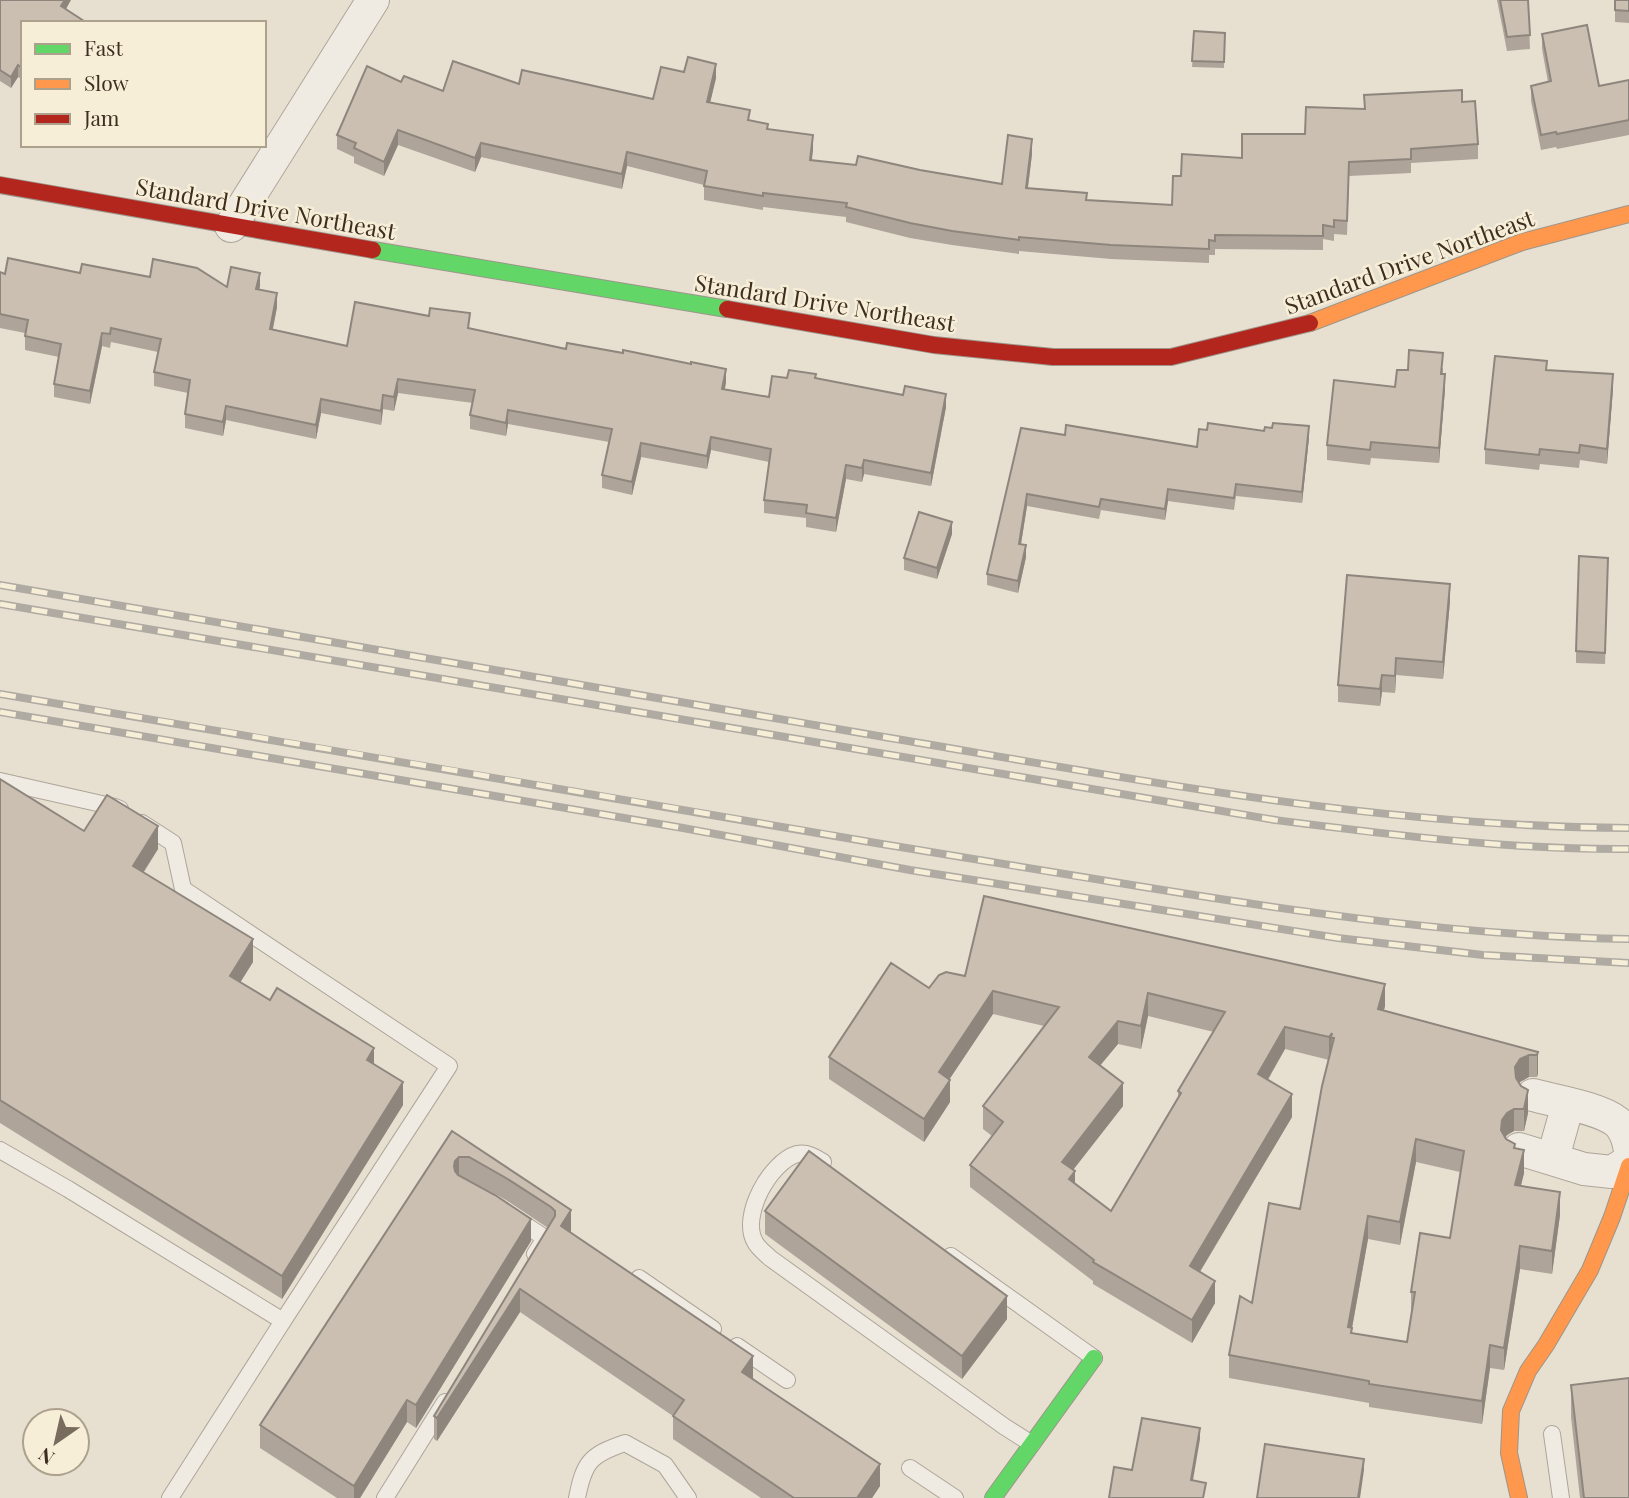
<svg xmlns="http://www.w3.org/2000/svg" width="1629" height="1498" viewBox="0 0 1629 1498" font-family="'Playfair Display',serif">
<style>
.lines{fill:none;stroke-linecap:round;stroke-linejoin:round}
.lane-casing{stroke:#ada599;stroke-width:18}
.street-casing{stroke:#ada599;stroke-width:34}
.fast-casing{stroke:#9c958a;stroke-width:18}
.slow-casing{stroke:#9c958a;stroke-width:18}
.jam-casing{stroke:#9c958a;stroke-width:18}
.lane{stroke:#efebe3;stroke-width:16}
.street{stroke:#efebe3;stroke-width:32}
.fast{stroke:#63d668;stroke-width:16}
.slow{stroke:#ff974d;stroke-width:16}
.jam{stroke:#b3261e;stroke-width:16}
.rail-casing{stroke:#afaaa2;stroke-width:8}
.rail{stroke:#f7eed8;stroke-width:5;stroke-dasharray:16;stroke-linecap:butt}
.wall{fill:#afa499;fill-rule:evenodd}
.shaded-wall{fill:#8e867d}
.building{fill:#cbbfb2;stroke:#8e867d;stroke-width:2;fill-rule:evenodd}
.labels{text-anchor:middle;dominant-baseline:central;stroke-width:5;stroke-linejoin:round;paint-order:stroke}
.street-label{font-size:23px;fill:#3d2e20;stroke:#f7eed8}
</style>
<rect width="100%" height="100%" fill="#e7e0d1"/>
<g class="lines">
<defs>
<g id="lane">
<path d="M 0,781 L 115,807 L 120,809"/>
<path d="M 142,823 L 173,843 L 183,889 L 449,1066 L 283,1321"/>
<path d="M 0,1150 L 68,1189 L 283,1321 L 170,1498"/>
<path d="M 823,1162 C 815,1157 807,1152 797,1154 C 770,1162 740,1216 755,1242 C 758,1248 765,1253 770,1258 L 1005,1427 L 1032,1444"/>
<path d="M 513,1217 L 545,1238 L 535,1254"/>
<path d="M 951,1256 L 1094,1358"/>
<path d="M 639,1278 L 713,1329"/>
<path d="M 737,1346 L 787,1380"/>
<path d="M 1552,1434 L 1561,1498"/>
<path d="M 910,1468 L 955,1498"/>
<path d="M 385,1498 L 445,1402"/>
<path d="M 577,1498 C 584,1462 590,1455 625,1443 L 665,1465 L 688,1498"/>
</g>
<g id="street">
<path d="M 231,226 L 373,0"/>
<path d="M 1533,1095 C 1555,1101 1600,1108 1617,1122 C 1623,1127 1628,1138 1629,1146"/>
<path d="M 1519,1149 L 1584,1169 L 1612,1172 L 1629,1161"/>
<path d="M 1553,1158 L 1568,1104"/>
</g>
<g id="fast">
<path d="M 373,250 L 727,309"/>
<path d="M 993,1498 L 1094,1358"/>
</g>
<g id="slow">
<path d="M 1310,323 L 1522,242 L 1629,214"/>
<path d="M 1519,1498 L 1509,1453 L 1511,1411 L 1528,1371 L 1546,1345 L 1590,1270 L 1612,1217 L 1629,1166"/>
</g>
<g id="jam">
<path d="M 0,185 L 373,250"/>
<path d="M 727,309 L 934,345 L 1053,357 L 1171,357 L 1310,323"/>
</g>
</defs>
<use href="#lane" class="lane-casing"/>
<use href="#street" class="street-casing"/>
<use href="#fast" class="fast-casing"/>
<use href="#slow" class="slow-casing"/>
<use href="#jam" class="jam-casing"/>
<use href="#lane" class="lane"/>
<use href="#street" class="street"/>
<use href="#fast" class="fast"/>
<use href="#slow" class="slow"/>
<use href="#jam" class="jam"/>
<defs>
<g id="rail">
<path d="M 0,585 C 297,636 593,687 890,738 C 1134,779 1380,827 1629,828"/>
<path d="M 0,604 L 1275,820 C 1393,835 1510,850 1629,849"/>
<path d="M 0,694 C 294,743 588,793 882,844 C 969,858 1056,873 1144,887 C 1304,913 1466,936 1629,939"/>
<path d="M 0,712 L 683,828 L 910,870 L 1338,938 L 1483,955 L 1629,963"/>
</g>
</defs>
<use href="#rail" class="rail-casing"/>
<use href="#rail" class="rail"/>
</g>
<g class="wall">
<path d="M 0,0 L 23,23 L 23,80 L 18,77 L 11,88 L 0,81 Z"/>
<path d="M 1497,0 L 1528,0 L 1530,49 L 1507,51 Z"/>
<path d="M 1615,0 L 1629,0 L 1629,23 L 1615,22 Z"/>
<path d="M 1194,31 L 1225,33 L 1224,68 L 1192,67 Z"/>
<path d="M 1542,34 L 1599,86 L 1629,80 L 1629,135 L 1557,149 L 1556,147 L 1541,150 L 1531,101 L 1531,86 L 1548,82 L 1542,49 Z"/>
<path d="M 684,72 L 716,78 L 710,102 L 813,149 L 812,160 L 856,165 L 920,170 L 1002,184 L 1032,154 L 1028,188 L 1087,200 L 1172,205 L 1181,176 L 1242,158 L 1305,134 L 1364,109 L 1364,95 L 1462,102 L 1478,144 L 1478,159 L 1411,163 L 1411,173 L 1349,176 L 1347,235 L 1334,234 L 1334,241 L 1323,239 L 1323,250 L 1215,249 L 1215,255 L 1209,255 L 1209,263 L 1111,259 L 1019,251 L 1019,254 L 952,245 L 910,238 L 846,222 L 846,217 L 763,207 L 763,210 L 704,200 L 704,185 L 627,166 L 622,189 L 481,157 L 475,172 L 398,145 L 384,176 L 354,163 L 354,157 L 337,149 L 337,135 L 401,82 L 443,91 L 519,84 L 653,99 Z"/>
<path d="M 0,272 L 5,274 L 80,273 L 150,277 L 227,287 L 260,286 L 259,289 L 277,307 L 273,329 L 347,346 L 470,328 L 726,382 L 725,389 L 769,397 L 787,378 L 816,378 L 946,407 L 931,486 L 864,474 L 862,482 L 846,479 L 836,532 L 806,527 L 806,518 L 764,513 L 764,500 L 769,462 L 711,450 L 707,469 L 641,457 L 632,495 L 602,488 L 602,475 L 609,442 L 508,424 L 506,436 L 470,429 L 470,415 L 473,403 L 398,393 L 394,411 L 383,409 L 381,425 L 321,413 L 316,439 L 226,420 L 223,436 L 185,428 L 185,414 L 188,393 L 154,386 L 154,372 L 158,352 L 111,342 L 110,348 L 102,346 L 90,404 L 54,397 L 54,384 L 59,357 L 25,350 L 25,333 L 0,328 Z"/>
<path d="M 1443,368 L 1443,374 L 1445,389 L 1439,463 L 1371,458 L 1370,465 L 1327,460 L 1327,445 L 1395,387 L 1408,370 Z"/>
<path d="M 1547,370 L 1613,389 L 1607,464 L 1580,460 L 1579,468 L 1540,464 L 1539,470 L 1485,464 L 1485,449 Z"/>
<path d="M 1021,428 L 1065,435 L 1197,447 L 1309,438 L 1302,503 L 1236,496 L 1234,510 L 1168,501 L 1165,520 L 1101,510 L 1099,519 L 1027,506 L 1021,544 L 1026,557 L 1018,593 L 987,585 L 987,574 Z"/>
<path d="M 952,534 L 937,579 L 904,570 L 904,558 Z"/>
<path d="M 1608,569 L 1605,664 L 1576,663 L 1576,651 Z"/>
<path d="M 1450,601 L 1443,679 L 1396,675 L 1395,693 L 1382,692 L 1380,706 L 1338,702 L 1338,685 Z"/>
<path d="M 0,779 L 84,831 L 158,849 L 144,872 L 253,962 L 240,982 L 374,1064 L 403,1105 L 282,1299 L 0,1123 Z"/>
<path d="M 965,976 L 1385,1006 L 1384,1010 L 1538,1052 L 1537,1077 L 1529,1077 L 1520,1082 L 1519,1084 L 1528,1113 L 1524,1131 L 1514,1131 L 1507,1135 L 1505,1138 L 1515,1148 L 1524,1173 L 1521,1186 L 1560,1215 L 1552,1274 L 1520,1269 L 1504,1370 L 1490,1368 L 1482,1424 L 1369,1407 L 1369,1403 L 1229,1378 L 1229,1355 L 1252,1303 L 1300,1209 L 1329,1060 L 1285,1049 L 1268,1080 L 1292,1117 L 1200,1272 L 1215,1303 L 1192,1343 L 1093,1284 L 1093,1281 L 970,1187 L 970,1165 L 992,1136 L 983,1129 L 983,1106 L 1044,1026 L 993,1014 L 949,1079 L 950,1102 L 924,1142 L 829,1079 L 829,1057 L 929,988 ZM 1148,1016 L 1214,1032 L 1178,1091 L 1178,1097 L 1111,1211 L 1075,1184 L 1073,1170 L 1123,1106 L 1100,1065 L 1118,1044 L 1141,1049 ZM 1416,1162 L 1460,1172 L 1450,1238 L 1411,1292 L 1411,1313 L 1407,1342 L 1352,1333 L 1352,1328 L 1368,1239 L 1400,1245 Z"/>
<path d="M 452,1131 L 571,1210 L 571,1233 L 753,1378 L 880,1486 L 872,1498 L 761,1498 L 673,1439 L 673,1416 L 520,1312 L 437,1441 L 434,1439 L 434,1416 L 548,1228 L 506,1200 L 469,1180 L 467,1180 L 531,1241 L 416,1428 L 407,1422 L 360,1498 L 337,1498 L 260,1448 L 260,1425 Z"/>
<path d="M 765,1211 L 1007,1319 L 962,1379 L 765,1234 Z"/>
<path d="M 1571,1385 L 1629,1498 L 1580,1498 L 1571,1417 Z"/>
</g>
<g class="shaded-wall">
<path d="M 65,0 L 71,0 L 61,18 L 61,6 Z"/>
<path d="M 716,64 L 716,78 L 707,116 L 707,102 Z"/>
<path d="M 18,65 L 18,77 L 11,88 L 11,77 Z"/>
<path d="M 398,130 L 398,145 L 384,176 L 384,162 Z"/>
<path d="M 813,135 L 813,149 L 810,174 L 810,160 Z"/>
<path d="M 1032,139 L 1032,154 L 1026,202 L 1026,188 Z"/>
<path d="M 481,143 L 481,157 L 475,172 L 475,158 Z"/>
<path d="M 627,152 L 627,166 L 622,189 L 622,174 Z"/>
<path d="M 260,273 L 260,286 L 256,302 L 256,289 Z"/>
<path d="M 277,293 L 277,307 L 270,342 L 270,329 Z"/>
<path d="M 102,333 L 102,346 L 90,404 L 90,391 Z"/>
<path d="M 726,369 L 726,382 L 722,402 L 722,389 Z"/>
<path d="M 1445,374 L 1445,389 L 1439,463 L 1439,448 Z"/>
<path d="M 1613,374 L 1613,389 L 1607,464 L 1607,449 Z"/>
<path d="M 398,379 L 398,393 L 394,411 L 394,397 Z"/>
<path d="M 946,394 L 946,407 L 931,486 L 931,473 Z"/>
<path d="M 383,395 L 383,409 L 381,425 L 381,411 Z"/>
<path d="M 321,399 L 321,413 L 316,439 L 316,425 Z"/>
<path d="M 226,406 L 226,420 L 223,436 L 223,422 Z"/>
<path d="M 508,410 L 508,424 L 506,436 L 506,423 Z"/>
<path d="M 1309,426 L 1309,438 L 1302,503 L 1302,492 Z"/>
<path d="M 711,437 L 711,450 L 707,469 L 707,456 Z"/>
<path d="M 641,443 L 641,457 L 632,495 L 632,482 Z"/>
<path d="M 864,460 L 864,474 L 862,482 L 862,468 Z"/>
<path d="M 846,465 L 846,479 L 836,532 L 836,518 Z"/>
<path d="M 1168,489 L 1168,501 L 1165,520 L 1165,509 Z"/>
<path d="M 1027,494 L 1027,506 L 1019,556 L 1019,544 Z"/>
<path d="M 952,522 L 952,534 L 937,579 L 937,568 Z"/>
<path d="M 1026,545 L 1026,557 L 1018,593 L 1018,581 Z"/>
<path d="M 1450,584 L 1450,601 L 1443,679 L 1443,662 Z"/>
<path d="M 1396,658 L 1396,675 L 1395,693 L 1395,676 Z"/>
<path d="M 1382,675 L 1382,692 L 1380,706 L 1380,689 Z"/>
<path d="M 158,826 L 158,849 L 133,888 L 133,866 Z"/>
<path d="M 253,939 L 253,962 L 230,999 L 230,976 Z"/>
<path d="M 1385,984 L 1385,1006 L 1378,1031 L 1378,1009 Z"/>
<path d="M 993,991 L 993,1014 L 939,1095 L 939,1072 Z"/>
<path d="M 1148,993 L 1148,1016 L 1141,1049 L 1141,1026 Z"/>
<path d="M 1118,1021 L 1118,1044 L 1089,1079 L 1089,1057 Z"/>
<path d="M 1285,1027 L 1285,1049 L 1258,1096 L 1258,1074 Z"/>
<path d="M 1332,1033 L 1331,1057 L 1329,1060 L 1329,1037 Z"/>
<path d="M 374,1048 L 374,1071 L 367,1060 Z"/>
<path d="M 1538,1052 L 1538,1074 L 1537,1077 L 1537,1055 Z"/>
<path d="M 1529,1055 L 1529,1077 L 1520,1082 L 1515,1090 L 1515,1067 L 1520,1059 Z"/>
<path d="M 950,1080 L 950,1102 L 924,1142 L 924,1119 Z"/>
<path d="M 403,1082 L 403,1105 L 282,1299 L 282,1276 Z"/>
<path d="M 1123,1083 L 1123,1106 L 1062,1184 L 1062,1162 Z"/>
<path d="M 1528,1090 L 1528,1113 L 1524,1131 L 1524,1109 Z"/>
<path d="M 1292,1094 L 1292,1117 L 1190,1288 L 1190,1266 Z"/>
<path d="M 1514,1109 L 1514,1131 L 1507,1135 L 1502,1143 L 1501,1152 L 1502,1120 L 1507,1113 Z"/>
<path d="M 1416,1139 L 1416,1162 L 1400,1245 L 1400,1222 Z"/>
<path d="M 1524,1150 L 1524,1173 L 1515,1208 L 1515,1185 Z"/>
<path d="M 459,1157 L 459,1180 L 455,1183 L 454,1166 L 455,1161 Z"/>
<path d="M 1075,1171 L 1075,1194 L 1069,1179 Z"/>
<path d="M 1560,1192 L 1560,1215 L 1552,1274 L 1552,1251 Z"/>
<path d="M 571,1210 L 571,1232 L 561,1249 L 561,1226 Z"/>
<path d="M 1368,1216 L 1368,1239 L 1348,1350 L 1348,1327 Z"/>
<path d="M 531,1219 L 531,1241 L 416,1428 L 416,1405 Z"/>
<path d="M 1520,1246 L 1520,1269 L 1504,1370 L 1504,1348 Z"/>
<path d="M 1215,1281 L 1215,1303 L 1192,1343 L 1192,1320 Z"/>
<path d="M 520,1289 L 520,1312 L 437,1441 L 437,1418 Z"/>
<path d="M 1007,1296 L 1007,1319 L 962,1379 L 962,1356 Z"/>
<path d="M 1490,1345 L 1490,1368 L 1482,1424 L 1482,1401 Z"/>
<path d="M 753,1356 L 753,1378 L 742,1394 L 742,1372 Z"/>
<path d="M 407,1400 L 407,1422 L 360,1498 L 354,1498 L 354,1486 Z"/>
<path d="M 1200,1428 L 1200,1439 L 1191,1492 L 1191,1480 Z"/>
<path d="M 1364,1459 L 1364,1470 L 1360,1498 L 1358,1498 Z"/>
<path d="M 880,1464 L 880,1486 L 872,1498 L 857,1498 Z"/>
</g>
<g class="building">
<path d="M 0,0 L 65,0 L 61,6 L 87,23 L 23,23 L 23,69 L 18,65 L 11,77 L 0,70 Z"/>
<path d="M 1500,0 L 1528,0 L 1530,35 L 1507,37 Z"/>
<path d="M 1615,0 L 1629,0 L 1629,11 L 1615,10 Z"/>
<path d="M 1587,25 L 1599,86 L 1629,80 L 1629,120 L 1557,134 L 1556,132 L 1541,135 L 1531,86 L 1551,81 L 1542,34 Z"/>
<path d="M 1194,31 L 1225,33 L 1224,62 L 1192,61 Z"/>
<path d="M 688,57 L 716,64 L 707,102 L 750,110 L 748,120 L 768,124 L 767,129 L 813,135 L 810,160 L 856,165 L 858,156 L 920,170 L 1002,184 L 1008,135 L 1032,139 L 1026,188 L 1087,193 L 1086,200 L 1172,205 L 1173,176 L 1181,176 L 1182,154 L 1242,158 L 1242,134 L 1305,134 L 1306,107 L 1365,109 L 1364,95 L 1462,90 L 1462,102 L 1475,101 L 1478,144 L 1411,149 L 1411,159 L 1349,162 L 1347,221 L 1334,220 L 1334,227 L 1323,225 L 1323,236 L 1215,235 L 1215,241 L 1209,240 L 1209,249 L 1111,245 L 1019,237 L 1019,240 L 952,231 L 910,223 L 846,207 L 847,203 L 763,193 L 763,196 L 704,186 L 707,171 L 627,152 L 622,174 L 481,143 L 475,158 L 398,130 L 384,162 L 354,148 L 356,143 L 337,135 L 367,66 L 401,82 L 404,76 L 443,91 L 453,61 L 519,84 L 522,70 L 653,99 L 661,67 L 684,72 Z"/>
<path d="M 8,258 L 80,273 L 82,264 L 150,277 L 153,259 L 197,268 L 227,287 L 231,267 L 260,273 L 256,289 L 277,293 L 270,329 L 347,346 L 355,302 L 429,316 L 430,308 L 470,313 L 468,328 L 566,349 L 567,343 L 623,353 L 623,350 L 691,364 L 691,362 L 726,369 L 722,389 L 769,397 L 772,376 L 787,378 L 789,370 L 816,374 L 815,378 L 903,395 L 905,386 L 946,394 L 931,473 L 864,460 L 862,468 L 846,465 L 836,518 L 806,513 L 807,505 L 764,500 L 771,449 L 711,437 L 707,456 L 641,443 L 632,482 L 602,475 L 612,429 L 508,410 L 506,423 L 470,415 L 475,390 L 398,379 L 394,397 L 383,395 L 381,411 L 321,399 L 316,425 L 226,406 L 223,422 L 185,414 L 190,380 L 154,372 L 161,339 L 111,328 L 110,334 L 102,333 L 90,391 L 54,384 L 61,344 L 25,336 L 28,320 L 0,314 L 0,272 L 5,274 Z"/>
<path d="M 1409,350 L 1443,353 L 1441,374 L 1445,374 L 1439,448 L 1371,442 L 1370,450 L 1327,445 L 1334,380 L 1395,387 L 1397,370 L 1408,370 Z"/>
<path d="M 1495,356 L 1547,361 L 1546,370 L 1613,374 L 1607,449 L 1580,445 L 1579,453 L 1540,449 L 1539,455 L 1485,449 Z"/>
<path d="M 1208,423 L 1264,431 L 1265,427 L 1272,428 L 1273,423 L 1309,426 L 1302,492 L 1236,484 L 1234,498 L 1168,489 L 1165,509 L 1101,499 L 1099,507 L 1027,494 L 1019,544 L 1026,545 L 1018,581 L 987,574 L 1021,428 L 1065,435 L 1066,425 L 1197,447 L 1199,429 L 1207,430 Z"/>
<path d="M 919,512 L 952,522 L 937,568 L 904,558 Z"/>
<path d="M 1579,556 L 1608,558 L 1605,653 L 1576,651 Z"/>
<path d="M 1347,575 L 1450,584 L 1443,662 L 1396,658 L 1395,676 L 1382,675 L 1380,689 L 1338,685 Z"/>
<path d="M 0,779 L 84,831 L 107,795 L 158,826 L 133,866 L 253,939 L 230,976 L 270,1000 L 277,988 L 374,1048 L 367,1060 L 403,1082 L 282,1276 L 0,1100 Z"/>
<path d="M 984,896 L 1385,984 L 1378,1009 L 1538,1052 L 1537,1055 L 1529,1055 L 1520,1059 L 1515,1067 L 1516,1078 L 1521,1086 L 1528,1090 L 1524,1109 L 1514,1109 L 1507,1113 L 1502,1120 L 1501,1130 L 1506,1139 L 1515,1144 L 1514,1148 L 1524,1150 L 1515,1185 L 1560,1192 L 1552,1251 L 1520,1246 L 1504,1348 L 1490,1345 L 1482,1401 L 1369,1384 L 1369,1381 L 1229,1355 L 1240,1296 L 1252,1303 L 1269,1203 L 1300,1209 L 1322,1086 L 1334,1038 L 1331,1038 L 1332,1033 L 1329,1037 L 1285,1027 L 1258,1074 L 1292,1094 L 1190,1266 L 1215,1281 L 1192,1320 L 1093,1262 L 1094,1260 L 970,1165 L 1003,1122 L 983,1106 L 1059,1007 L 993,991 L 939,1072 L 950,1080 L 924,1119 L 829,1057 L 891,963 L 929,988 L 939,975 L 946,972 L 965,976 ZM 1148,993 L 1225,1012 L 1178,1091 L 1181,1093 L 1111,1211 L 1069,1179 L 1075,1171 L 1062,1162 L 1123,1083 L 1089,1057 L 1118,1021 L 1141,1026 ZM 1416,1139 L 1464,1151 L 1450,1238 L 1420,1233 L 1411,1292 L 1415,1292 L 1407,1342 L 1351,1333 L 1352,1328 L 1348,1327 L 1368,1216 L 1400,1222 Z"/>
<path d="M 452,1131 L 571,1210 L 561,1226 L 753,1356 L 742,1372 L 880,1464 L 857,1498 L 794,1498 L 673,1416 L 684,1400 L 520,1289 L 437,1418 L 434,1416 L 555,1216 L 555,1211 L 551,1207 L 506,1178 L 469,1157 L 459,1157 L 455,1161 L 454,1166 L 455,1171 L 458,1175 L 495,1195 L 531,1219 L 416,1405 L 407,1400 L 354,1486 L 260,1425 Z"/>
<path d="M 809,1151 L 1007,1296 L 962,1356 L 765,1211 Z"/>
<path d="M 1629,1378 L 1629,1498 L 1584,1498 L 1571,1385 Z"/>
<path d="M 1142,1418 L 1200,1428 L 1191,1480 L 1206,1483 L 1203,1498 L 1109,1498 L 1114,1467 L 1132,1470 Z"/>
<path d="M 1265,1444 L 1364,1459 L 1358,1498 L 1257,1498 Z"/>
</g>
<g class="labels">
<g class="street-label">
<text transform="translate(266 208) rotate(10)">Standard Drive Northeast</text>
<text transform="translate(1409 261) rotate(-20)">Standard Drive Northeast</text>
<text transform="translate(825 302) rotate(9)">Standard Drive Northeast</text>
</g>
</g>
<rect x="21" y="21" width="245" height="126" fill="#f7eed8" stroke="#ada18e" stroke-width="2"/>
<rect x="35" y="44" width="35" height="10" fill="#63d668" stroke="#ada18e" stroke-width="2"/>
<text x="84" y="56" font-size="21" fill="#3d2e20">Fast</text>
<rect x="35" y="79" width="35" height="10" fill="#ff974d" stroke="#ada18e" stroke-width="2"/>
<text x="84" y="91" font-size="21" fill="#3d2e20">Slow</text>
<rect x="35" y="114" width="35" height="10" fill="#b3261e" stroke="#ada18e" stroke-width="2"/>
<text x="84" y="126" font-size="21" fill="#3d2e20">Jam</text>
<g transform="translate(56 1442) rotate(214)"><circle r="33" fill="#f7eed8" stroke="#ada18e" stroke-width="2"/>
<path d="M0-5L12 26L0 18L-12 26Z" fill="#786c5e"/>
<text y="-10" font-size="19" font-weight="bold" text-anchor="middle" fill="#3d2e20">N</text>
</g>
</svg>
